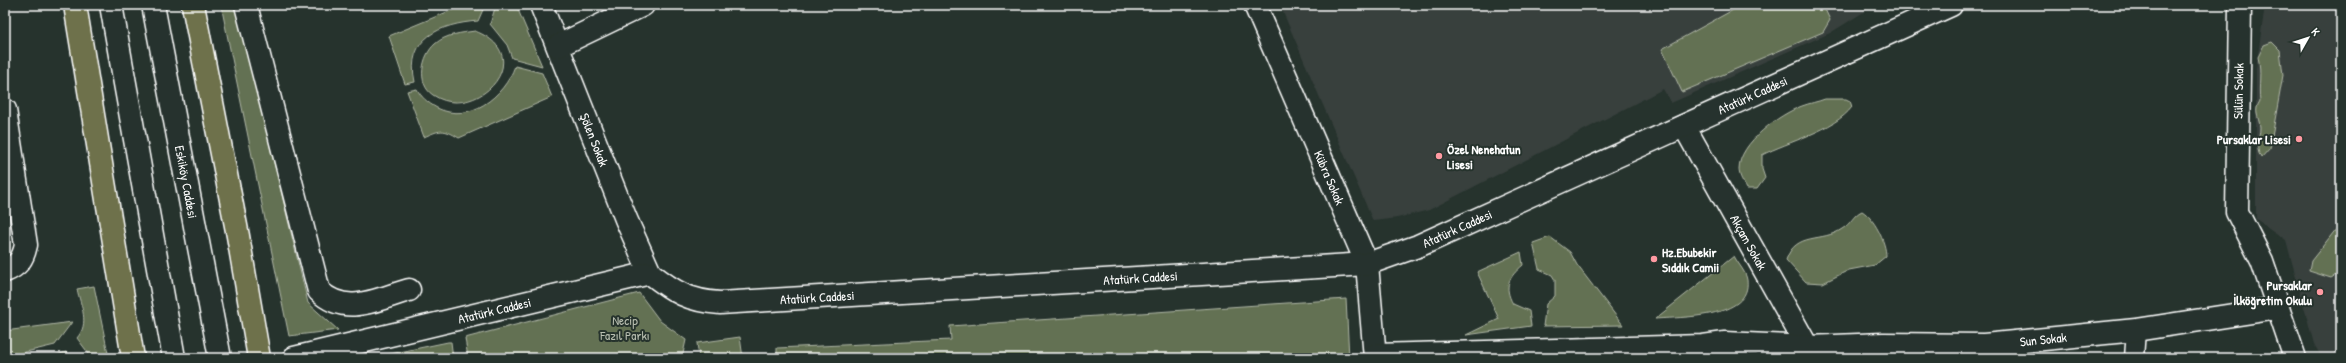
<svg xmlns="http://www.w3.org/2000/svg" width="2346" height="363" viewBox="0 0 2346 363" font-family="'Patrick Hand',sans-serif">
<style>
.built{fill:#39403e}
.green{fill:#637152;stroke:#b1b8a8}
.lines{fill:none;stroke-linecap:round;stroke-linejoin:round}
.service-casing{stroke:#fff;stroke-width:21}
.minor-casing{stroke:#fff;stroke-width:25}
.tertiary-casing{stroke:#fff;stroke-width:25}
.trunk-casing{stroke:#fff;stroke-width:25}
.service{stroke:#26332d;stroke-width:18}
.minor{stroke:#26332d;stroke-width:22}
.tertiary{stroke:#26332d;stroke-width:22}
.trunk{stroke:#6e714b;stroke-width:22}
.poi-dot{fill:#ff9aa2;stroke:#26332d;stroke-width:1.5}
.labels{text-anchor:middle;dominant-baseline:central;stroke-width:4;stroke-linejoin:round;paint-order:stroke}
.street-label{font-size:13px;fill:#fff;stroke:#26332d}
.poi-label{font-size:13px;font-weight:bold;fill:#fff;stroke:#26332d;text-anchor:end}
.park-label{font-size:13px;fill:#b9bfb1;stroke:#26332d}
</style>
<rect width="100%" height="100%" fill="#26332d"/>
<filter id="ink" filterUnits="userSpaceOnUse"><feTurbulence type="fractalNoise" baseFrequency=".025" numOctaves="2"/><feDisplacementMap in="SourceGraphic" scale="8" xChannelSelector="R" yChannelSelector="G"/><feConvolveMatrix kernelMatrix="1 2 1 2 8 2 1 2 1" color-interpolation-filters="sRGB"/></filter>
<g filter="url(#ink)">
<g class="built">
<path d="M 1280,5 L 1875,5 L 1830,33 L 1671,103 L 1663,89 L 1429,210 L 1397,218 L 1373,221 Z"/>
<path d="M 2265,5 L 2341,5 L 2341,358 L 2322,358 L 2314,344 L 2286,240 L 2256,219 L 2256,69 Z"/>
</g>
<g class="green">
<path d="M 221,5 L 236,5 L 308,303 L 338,330 L 289,336 Z"/>
<path d="M 464,5 L 485,5 L 478,21 C 440,24 405,38 415,82 L 405,84 L 389,36 Z"/>
<path d="M 496,5 L 516,5 L 542,66 L 512,58 L 507,45 L 490,24 Z"/>
<path d="M 1742,5 L 1823,5 L 1830,20 L 1823,32 L 1682,92 L 1662,49 Z"/>
<path d="M 475,31 C 540,56 476,124 433,95 C 416,84 422,55 435,44 C 446,34 462,33 475,31 Z"/>
<path d="M 2272,42 L 2280,50 L 2283,75 L 2270,148 L 2261,158 C 2254,144 2260,141 2260,127 C 2259,116 2253,112 2260,101 C 2258,86 2262,72 2258,57 L 2264,45 Z"/>
<path d="M 515,66 L 542,73 L 552,97 L 459,138 C 443,128 440,130 424,137 L 407,91 L 417,89 C 421,97 428,103 437,108 C 469,124 504,97 515,66 Z"/>
<path d="M 1825,99 L 1846,99 L 1850,101 L 1852,107 C 1835,130 1787,142 1762,155 L 1762,169 L 1765,178 L 1757,189 L 1747,189 C 1744,183 1739,177 1739,169 C 1739,143 1780,114 1802,106 C 1810,103 1817,102 1825,99 Z"/>
<path d="M 1862,211 C 1874,218 1886,242 1886,256 L 1875,265 L 1849,270 L 1823,283 L 1806,282 L 1786,260 C 1796,231 1822,243 1842,229 C 1851,224 1853,215 1862,211 Z"/>
<path d="M 2341,223 L 2341,272 L 2331,278 L 2309,271 L 2311,261 Z"/>
<path d="M 1550,237 L 1570,252 L 1577,265 L 1623,325 L 1543,326 L 1546,304 L 1555,296 L 1555,280 L 1552,275 L 1539,269 L 1533,243 Z"/>
<path d="M 1521,252 L 1523,265 C 1509,277 1503,286 1513,304 L 1529,311 L 1531,326 L 1466,335 L 1499,319 L 1477,272 Z"/>
<path d="M 1734,256 C 1738,264 1746,272 1747,280 C 1752,319 1679,317 1655,319 Z"/>
<path d="M 94,286 L 109,358 L 92,358 L 77,338 C 90,323 81,307 77,289 Z"/>
<path d="M 639,293 L 660,321 L 686,340 L 682,358 L 468,358 L 465,338 Z"/>
<path d="M 1346,299 L 1349,358 L 777,358 L 777,348 L 951,340 L 950,326 Z"/>
<path d="M 72,322 L 55,345 L 5,357 L 5,331 Z"/>
<path d="M 740,337 L 743,358 L 699,358 L 697,343 Z"/>
<path d="M 451,342 L 453,358 L 371,358 L 448,342 Z"/>
<path d="M 66,352 L 71,358 L 53,358 L 54,356 Z"/>
</g>
<g class="lines">
<defs>
<path id="service" d="M 2134,358 L 2136,330"/>
<g id="minor">
<path d="M 246,5 L 319,291 C 346,317 377,299 409,290"/>
<path id="s1" d="M 541,5 L 626,219 L 650,273"/>
<path id="s2" d="M 1255,5 L 1367,264 L 1375,358"/>
<path d="M 2240,5 L 2237,212 L 2262,261 L 2295,358"/>
<path d="M 558,46 L 643,5"/>
<path d="M 5,110 L 26,245 C 23,259 18,266 5,271"/>
<path id="s3" d="M 1684,126 L 1813,357"/>
<path id="s4" d="M 1375,355 L 1703,346 L 1725,343 L 1809,347 L 1883,344 L 1984,345 L 2136,330 L 2278,308"/>
</g>
<g id="tertiary">
<path d="M 111,5 L 174,358"/>
<path id="s5" d="M 153,5 L 220,358"/>
<path id="s6" d="M 294,358 L 650,273 C 674,292 689,301 720,303 L 1367,264 L 1418,246 L 1951,5"/>
</g>
<g id="trunk">
<path d="M 75,5 L 133,358"/>
<path d="M 193,5 L 238,236 L 259,358"/>
</g>
</defs>
<use href="#service" class="service-casing"/>
<use href="#minor" class="minor-casing"/>
<use href="#tertiary" class="tertiary-casing"/>
<use href="#trunk" class="trunk-casing"/>
<use href="#service" class="service"/>
<use href="#minor" class="minor"/>
<use href="#tertiary" class="tertiary"/>
<use href="#trunk" class="trunk"/>
</g>
</g>
<g class="poi-dot">
<circle cx="2299" cy="139" r="4"/>
<circle cx="1439" cy="156" r="4"/>
<circle cx="1654" cy="259" r="4"/>
<circle cx="2320" cy="292" r="4"/>
</g>
<g class="labels">
<g class="street-label">
<text transform="translate(2238 91) rotate(-89)">Sülün Sokak</text>
<text stroke="none"><textPath href="#s6" startOffset="1513">Atatürk Caddesi</textPath></text>
<text stroke="none"><textPath href="#s1" startOffset="145">Şölen Sokak</textPath></text>
<text stroke="none"><textPath href="#s2" startOffset="188">Kübra Sokak</textPath></text>
<text stroke="none"><textPath href="#s5" startOffset="180">Eskiköy Caddesi</textPath></text>
<text stroke="none"><textPath href="#s6" startOffset="1189">Atatürk Caddesi</textPath></text>
<text stroke="none"><textPath href="#s3" startOffset="133">Akçam Sokak</textPath></text>
<text stroke="none"><textPath href="#s6" startOffset="865">Atatürk Caddesi</textPath></text>
<text stroke="none"><textPath href="#s6" startOffset="541">Atatürk Caddesi</textPath></text>
<text stroke="none"><textPath href="#s6" startOffset="206">Atatürk Caddesi</textPath></text>
<text stroke="none"><textPath href="#s4" startOffset="669">Sun Sokak</textPath></text>
</g>
<g class="poi-label">
<text x="2291" y="139">Pursaklar Lisesi</text>
<text x="1447" y="149" text-anchor="start">Özel Nenehatun<tspan x="1447" dy="15">Lisesi</tspan></text>
<text x="1662" y="252" text-anchor="start">Hz.Ebubekir<tspan x="1662" dy="15">Sıddık Camii</tspan></text>
<text x="2312" y="285">Pursaklar<tspan x="2312" dy="15">İlköğretim Okulu</tspan></text>
</g>
<g class="park-label">
<text x="625" y="320">Necip<tspan x="625" dy="15">Fazıl Parkı</tspan></text>
</g>
</g>
<rect width="2346" height="363" fill="none" stroke="#26332d" stroke-width="20"/>
<rect x="10" y="10" width="2326" height="343" fill="none" stroke="#fff" stroke-width="1.5" filter="url(#ink)"/>
<g transform="translate(2308 38) rotate(51)" stroke="#26332d" stroke-width="3" paint-order="stroke">
<path d="M0-3L7 15L0 10L-7 15Z" fill="#ffffff"/>
<text y="-6" font-size="11" font-weight="bold" text-anchor="middle" fill="#ffffff">K</text>
</g>
</svg>
